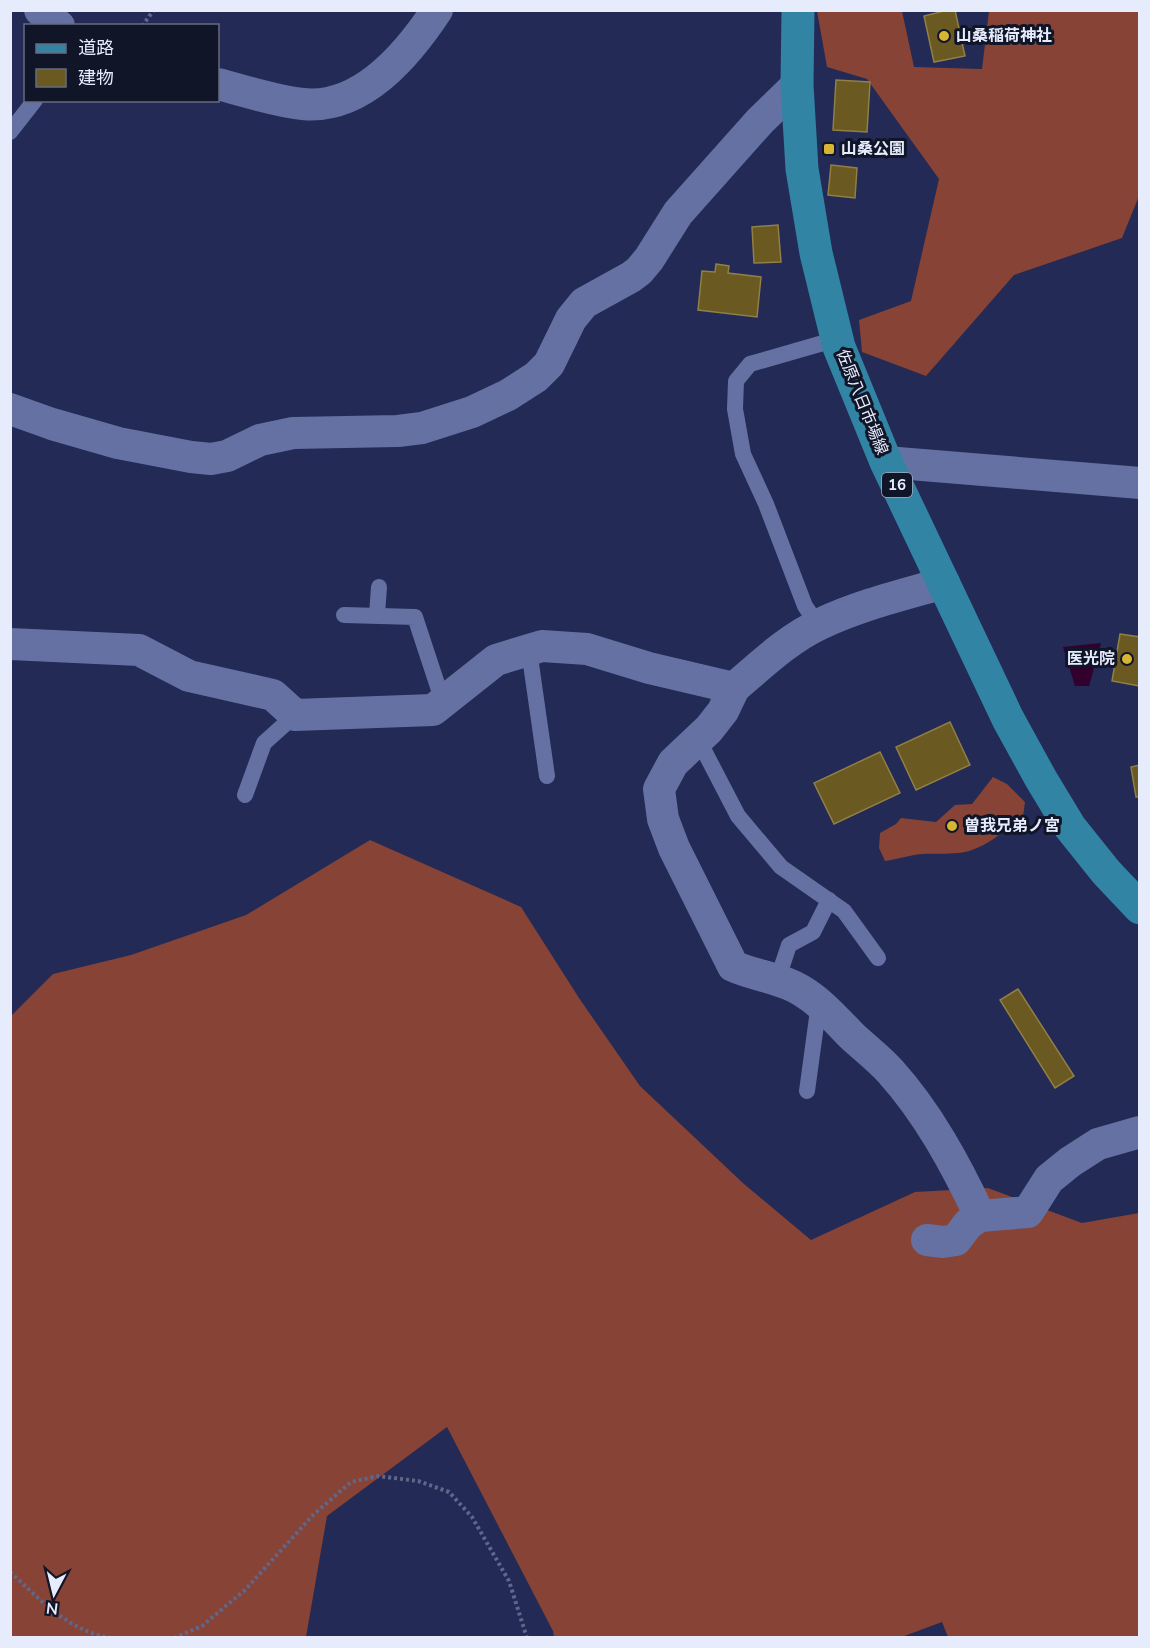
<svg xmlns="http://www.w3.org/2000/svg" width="1150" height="1648" viewBox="0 0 1150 1648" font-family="'Nunito Sans','Noto Sans JP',sans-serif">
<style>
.forest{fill:#874335}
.water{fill:#32002d}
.building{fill:#6a5920;stroke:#907f46;stroke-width:1.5}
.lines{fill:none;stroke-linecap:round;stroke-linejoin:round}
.path{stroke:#60678a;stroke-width:4;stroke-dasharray:3 3;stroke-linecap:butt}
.service{stroke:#6471a2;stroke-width:16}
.minor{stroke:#6471a2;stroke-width:32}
.primary{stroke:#3184a4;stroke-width:33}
.poi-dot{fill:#d7b434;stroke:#101528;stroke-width:2}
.labels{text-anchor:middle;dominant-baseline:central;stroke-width:6;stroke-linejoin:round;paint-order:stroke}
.shield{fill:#101528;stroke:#a6acbd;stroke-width:1.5}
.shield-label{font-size:15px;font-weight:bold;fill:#e7ecfd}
.poi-label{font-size:16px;font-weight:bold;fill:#e7ecfd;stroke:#101528;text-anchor:start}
.street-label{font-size:16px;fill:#e7ecfd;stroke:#101528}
</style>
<rect width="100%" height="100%" fill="#222a55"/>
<g class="forest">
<path d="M 817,11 L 902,11 L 914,67 L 982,69 L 989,11 L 1139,11 L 1139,196 L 1122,238 L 1014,275 L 926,376 L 862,352 L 859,320 L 911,301 L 939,179 L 867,79 L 827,67 Z"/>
<path d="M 993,777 L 1007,784 L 1025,802 L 1023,817 C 1008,828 994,841 977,848 C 960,856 940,853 922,854 C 910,855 898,859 885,861 L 879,848 L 880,833 L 896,824 L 901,818 L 936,822 L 955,805 L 972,804 Z"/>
<path d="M 370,840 L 521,907 L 579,998 L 640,1086 L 744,1184 L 811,1240 L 915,1192 L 988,1188 L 1082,1223 L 1139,1213 L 1139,1637 L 948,1637 L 942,1622 L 899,1638 L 554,1637 L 553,1631 L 447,1427 L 327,1516 L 306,1637 L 11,1638 L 11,1016 L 53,974 L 131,955 L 246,915 Z"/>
</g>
<path class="water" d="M 1101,643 L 1089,686 L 1075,686 L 1063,647 Z"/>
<g class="building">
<path d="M 948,10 L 955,10 L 965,56 L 934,62 L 924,16 Z"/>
<path d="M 836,80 L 870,82 L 867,132 L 833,130 Z"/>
<path d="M 831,165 L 857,168 L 855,198 L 828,195 Z"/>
<path d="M 778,225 L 781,262 L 754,263 L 752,227 Z"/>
<path d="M 716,264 L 729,266 L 728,273 L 761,277 L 757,317 L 698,310 L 702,271 L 715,272 Z"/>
<path d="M 1120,634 L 1140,637 L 1140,686 L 1112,681 Z"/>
<path d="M 950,722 L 970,765 L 916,790 L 896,747 Z"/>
<path d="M 880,752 L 900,793 L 834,824 L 814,783 Z"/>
<path d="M 1140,765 L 1140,797 L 1136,797 L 1131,767 Z"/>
<path d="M 1018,989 L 1074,1076 L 1055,1088 L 1000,1000 Z"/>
</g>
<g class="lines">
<g class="path">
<path d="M 142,26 L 154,10"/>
<path d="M 10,1572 C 41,1600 68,1631 111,1638"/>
<path d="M 174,1638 L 202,1626 L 245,1590 L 313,1515 L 351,1482 L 378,1476 L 418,1481 L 449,1492 L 472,1517 L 509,1581 L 527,1638"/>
</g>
<g class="service">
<path d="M 10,132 L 35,100"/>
<path d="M 344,615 L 415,617 L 443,702"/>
<path d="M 377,615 L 379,587"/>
<path d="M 818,625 L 805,606 L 766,504 L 743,454 L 735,409 L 736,381 L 750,364 L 837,339"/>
<path d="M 529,650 L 547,776"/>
<path d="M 698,739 L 738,816 L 781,867 L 844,911 L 878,958"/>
<path d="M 245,795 L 264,743 L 295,715"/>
<path d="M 777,981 L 789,945 L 813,932 L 829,900"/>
<path d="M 807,1091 L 819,1003"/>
</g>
<g class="minor">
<path d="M 40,10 L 59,26"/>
<path d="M 218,84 C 245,91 274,101 303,104 C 362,110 408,54 437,10"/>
<path d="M 10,409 L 52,424 L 118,443 L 191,457 L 211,459 L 227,456 L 260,440 L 293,433 L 398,431 L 422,428 L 472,412 L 508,395 L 536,377 L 549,364 L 571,319 L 584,303 L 631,277 L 639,271 L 649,259 L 678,213 L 760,121 L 797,85"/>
<path d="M 886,462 L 1140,483"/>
<path d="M 10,644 L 139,650 L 189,676 L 273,695 L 295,715 L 433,710 L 496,660 L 542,646 L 587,649 L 649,668 L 734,688 C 761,665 788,639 820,624 C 860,605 902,595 944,583"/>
<path d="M 734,688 L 723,711 L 709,729 L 673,763 L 659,789 L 663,819 L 674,848 L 733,966 C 755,976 782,978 802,991 C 822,1003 837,1021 853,1037 C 865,1048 879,1059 890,1071 C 928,1113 956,1165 980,1216"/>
<path d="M 927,1240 L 943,1242 L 956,1240 L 968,1224 L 980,1216 L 1028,1212 L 1049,1179 L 1070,1162 L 1098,1144 L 1140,1132"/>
</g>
<path class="primary" d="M 798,10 L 797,85 L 802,169 L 816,253 L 839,347 L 886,462 L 1008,719 L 1041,779 L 1070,827 L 1106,872 L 1140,908"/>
</g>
<g class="poi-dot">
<circle cx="944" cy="36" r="6"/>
<rect x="823" y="143" width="12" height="12" rx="3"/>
<circle cx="1127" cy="659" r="6"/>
<circle cx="952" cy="826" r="6"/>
</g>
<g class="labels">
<rect class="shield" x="882" y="473" width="30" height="24" rx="4.5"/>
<g class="shield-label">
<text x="897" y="485">16</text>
</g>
<g class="poi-label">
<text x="956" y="36">山桑稲荷神社</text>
<text x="841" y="149">山桑公園</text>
<text x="1115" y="659" text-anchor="end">医光院</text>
<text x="964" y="826">曽我兄弟ノ宮</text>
</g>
<g class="street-label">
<text transform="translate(862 402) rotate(68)">佐原八日市場線</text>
</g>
</g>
<rect width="1150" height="1648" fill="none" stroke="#e7ecfd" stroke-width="24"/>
<rect x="24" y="24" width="195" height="78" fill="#101528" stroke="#666b7d" stroke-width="1.5"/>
<rect x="36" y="44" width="30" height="9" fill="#3184a4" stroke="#666b7d" stroke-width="1.5"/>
<text x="78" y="54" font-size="18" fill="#e7ecfd">道路</text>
<rect x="36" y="69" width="30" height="18" fill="#6a5920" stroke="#666b7d" stroke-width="1.5"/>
<text x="78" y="84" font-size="18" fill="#e7ecfd">建物</text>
<g transform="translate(54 1594) rotate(187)" stroke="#101528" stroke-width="4.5" paint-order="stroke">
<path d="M0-4.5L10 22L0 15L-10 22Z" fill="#e7ecfd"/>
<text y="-9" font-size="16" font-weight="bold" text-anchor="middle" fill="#e7ecfd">N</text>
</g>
</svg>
